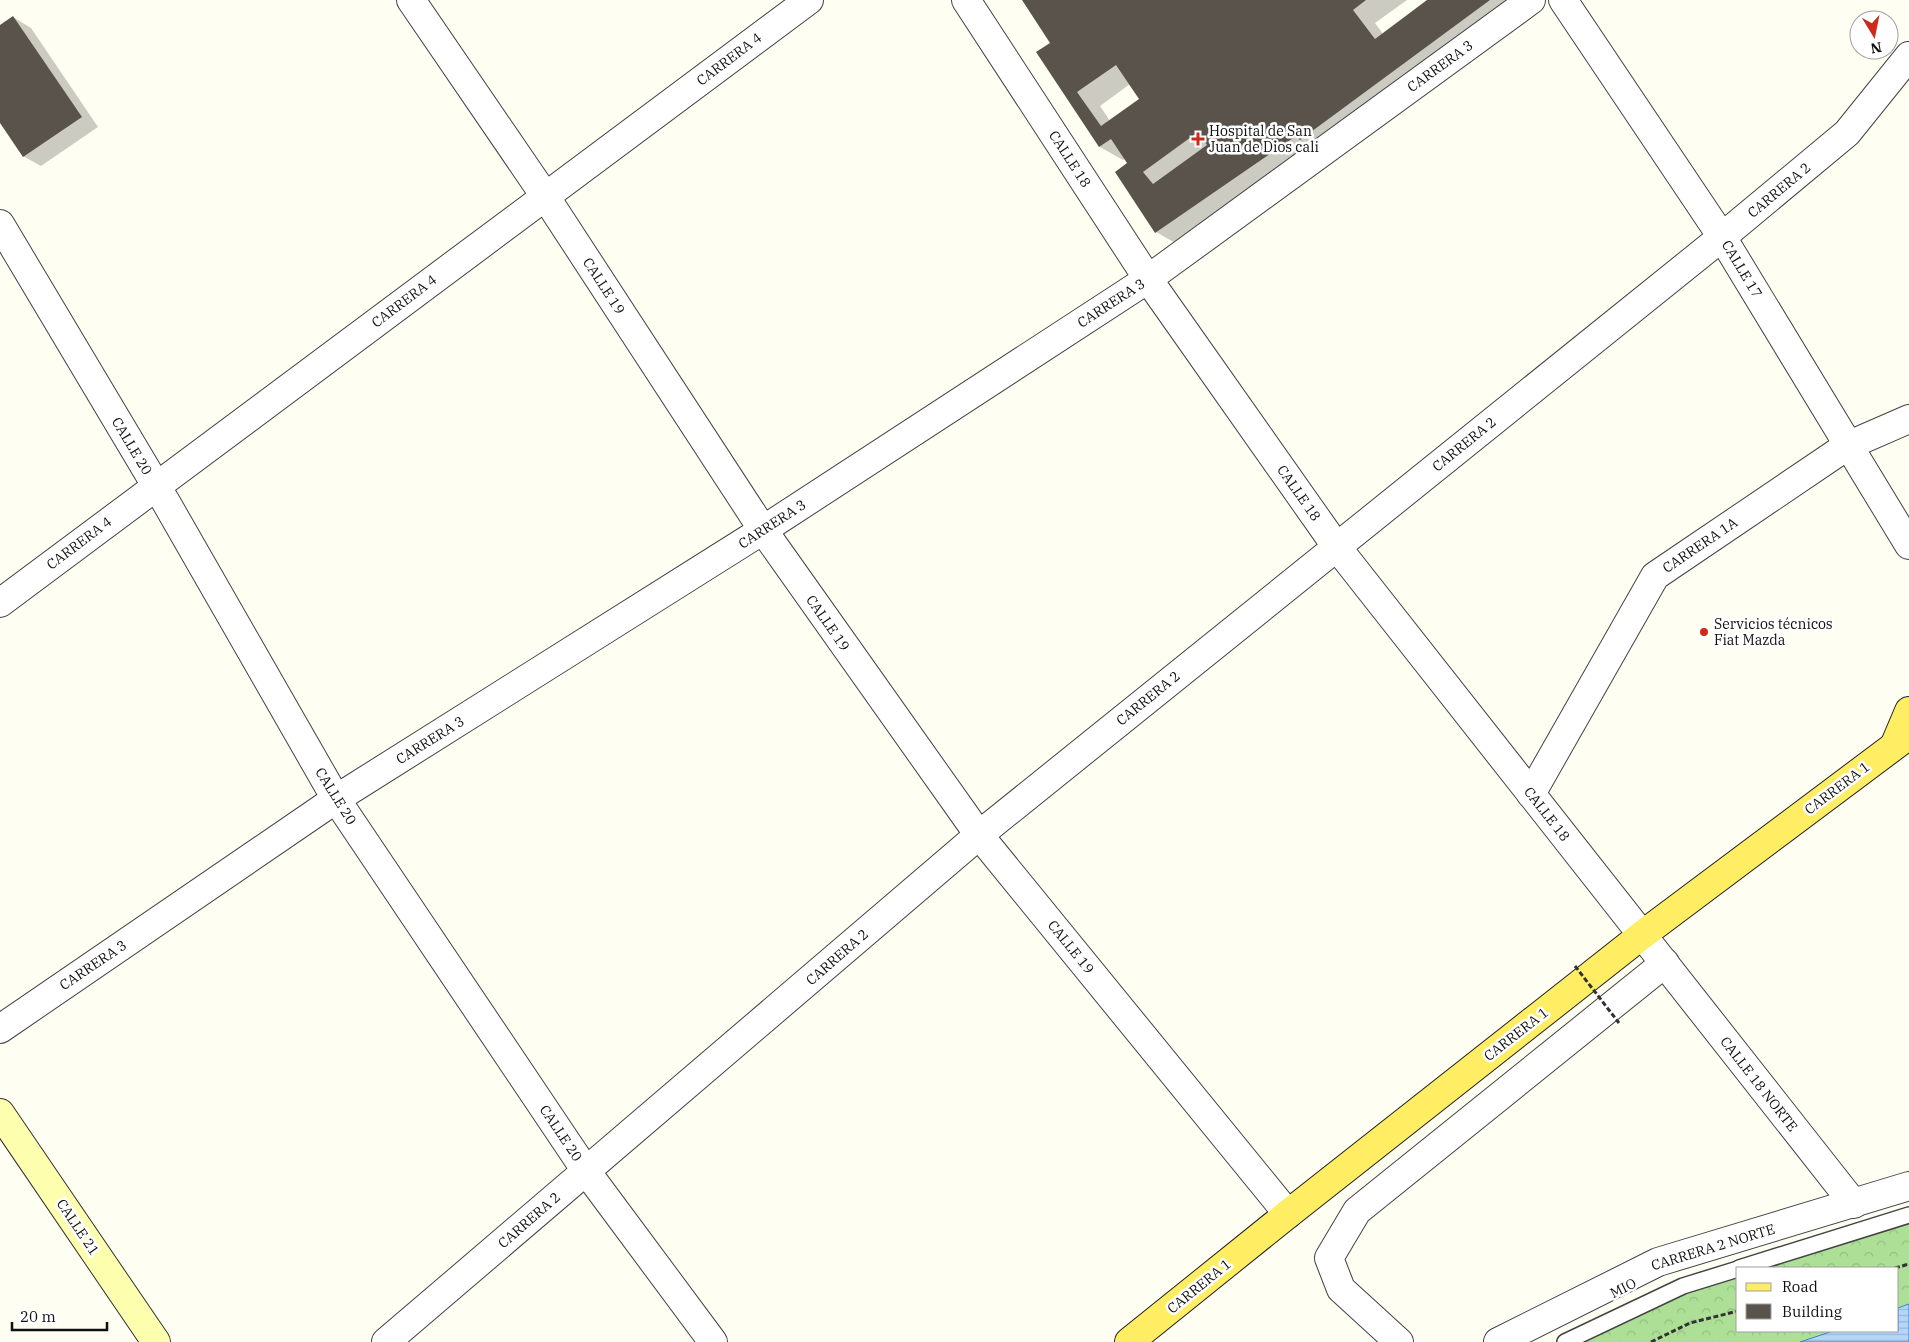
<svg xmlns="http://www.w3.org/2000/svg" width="1909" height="1342" viewBox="0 0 1909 1342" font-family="'IBM Plex Serif',serif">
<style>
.forest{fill:url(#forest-crowns)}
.water{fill:url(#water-rules);stroke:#3380d9}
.shadow{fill:#0003;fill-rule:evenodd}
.building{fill:#5a534b;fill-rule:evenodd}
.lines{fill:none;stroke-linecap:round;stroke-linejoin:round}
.service-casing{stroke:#434343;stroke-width:18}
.minor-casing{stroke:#434343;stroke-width:30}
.tertiary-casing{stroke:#434343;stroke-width:30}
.secondary-casing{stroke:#323232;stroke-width:30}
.primary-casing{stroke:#212121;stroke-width:30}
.path{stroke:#323232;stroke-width:3;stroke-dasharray:5 2.5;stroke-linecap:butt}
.service{stroke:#fff;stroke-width:15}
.minor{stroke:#fff;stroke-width:28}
.tertiary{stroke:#fff;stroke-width:28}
.secondary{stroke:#fdffae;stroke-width:28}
.primary{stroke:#ffee63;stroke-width:28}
.path-bridge{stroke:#323232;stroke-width:3;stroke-dasharray:5 2.5;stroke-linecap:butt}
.poi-dot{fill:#cd2a1b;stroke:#fff;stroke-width:2}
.labels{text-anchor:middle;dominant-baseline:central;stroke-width:5;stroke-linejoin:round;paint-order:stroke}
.street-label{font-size:14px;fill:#101010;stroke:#fff}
.poi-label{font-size:14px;fill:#101010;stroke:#fff;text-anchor:start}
</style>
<defs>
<pattern id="forest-crowns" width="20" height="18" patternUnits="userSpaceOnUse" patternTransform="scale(1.25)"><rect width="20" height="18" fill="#ade096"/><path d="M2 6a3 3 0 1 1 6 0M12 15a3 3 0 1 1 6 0" fill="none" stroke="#94bf80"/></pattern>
<pattern id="water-rules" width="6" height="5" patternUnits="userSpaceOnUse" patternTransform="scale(1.25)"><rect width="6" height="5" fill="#b3d6fb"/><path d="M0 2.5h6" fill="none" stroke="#99b7d6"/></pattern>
</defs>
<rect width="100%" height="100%" fill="#fffef3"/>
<g class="forest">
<path d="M 1909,1215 L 1909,1304 L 1898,1308 L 1898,1268 L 1739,1268 Z"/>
<path d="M 1738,1269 L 1738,1331 L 1833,1331 L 1800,1342 L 1565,1342 Z"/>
</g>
<path class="water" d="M 1909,1304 L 1909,1342 L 1800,1342 L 1833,1331 L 1898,1331 L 1898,1308 Z"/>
<g class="shadow">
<path d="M 1023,0 L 1407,0 L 1375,23 L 1383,34 L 1429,0 L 1530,0 L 1179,245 L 1156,232 L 1129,164 L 1126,158 L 1123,160 L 1100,147 L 1038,53 L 1052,44 ZM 1130,84 L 1141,99 L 1110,121 L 1100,106 Z"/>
<path d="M 13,17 L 31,28 L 98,127 L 41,166 L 23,156 L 0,121 L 0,27 Z"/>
</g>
<g class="building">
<path d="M 1022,0 L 1366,0 L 1353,10 L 1375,39 L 1427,0 L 1490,0 L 1300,140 L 1296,136 L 1155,233 L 1115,172 L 1127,163 L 1111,139 L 1099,147 L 1036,52 L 1050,43 ZM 1116,65 L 1139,99 L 1101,126 L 1077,92 ZM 1198,132 L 1207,145 L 1153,184 L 1143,172 Z"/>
<path d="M 13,16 L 82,117 L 23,157 L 0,123 L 0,25 Z"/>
</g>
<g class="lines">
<defs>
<g id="service">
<path d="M 1739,1268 L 1909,1215"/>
<path d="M 1565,1342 L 1683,1286 L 1738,1269"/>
</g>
<g id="minor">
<path d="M 411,0 L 545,196 L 763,530 L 979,835 L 1288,1214"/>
<path d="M 966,0 L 1148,279 L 1336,546 L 1854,1204"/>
<path d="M 1563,0 L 1722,237 L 1909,545"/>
<path d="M 0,224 L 167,504 L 336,799 L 586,1171 L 713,1342"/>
<path d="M 1531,794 L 1655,576 L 1847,446 L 1909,419"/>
<path d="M 0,1029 L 336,799 L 763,530 L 1148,279 L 1531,0"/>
<path d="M 386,1342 L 979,835 L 1722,237 L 1847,133 L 1909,56"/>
<path d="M 1399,1342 L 1341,1289 L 1329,1258 L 1357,1211 L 1665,963"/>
<path d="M 1498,1342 L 1658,1262 L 1909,1186"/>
</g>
<path id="tertiary" d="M 0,603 L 809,0"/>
<path id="secondary" d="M 0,1113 L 156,1342"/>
<g id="primary">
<path d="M 1895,744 L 1909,711"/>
<path d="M 1129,1342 L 1288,1214 L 1642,935 L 1909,735"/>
</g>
</defs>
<use href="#service" class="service-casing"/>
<use href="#minor" class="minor-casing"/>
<use href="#tertiary" class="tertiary-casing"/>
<use href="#secondary" class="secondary-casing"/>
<use href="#primary" class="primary-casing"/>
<g class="path">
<path d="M 1895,1268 L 1909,1264"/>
<path d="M 1651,1342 L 1690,1323 L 1738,1311"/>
</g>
<use href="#service" class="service"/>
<use href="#minor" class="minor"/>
<use href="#tertiary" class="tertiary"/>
<use href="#secondary" class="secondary"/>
<use href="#primary" class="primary"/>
<path class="path-bridge" d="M 1575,966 L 1619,1023"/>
</g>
<g class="poi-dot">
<path d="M1195.5 131.5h5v5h5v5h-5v5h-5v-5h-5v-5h5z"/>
<circle cx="1704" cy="632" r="5"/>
</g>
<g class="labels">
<g class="street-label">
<text transform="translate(729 59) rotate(-37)">CARRERA 4</text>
<text transform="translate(1440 66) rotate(-36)">CARRERA 3</text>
<text transform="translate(1070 159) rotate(57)">CALLE 18</text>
<text transform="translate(1779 190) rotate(-40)">CARRERA 2</text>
<text transform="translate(1742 269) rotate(59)">CALLE 17</text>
<text transform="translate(604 286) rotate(57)">CALLE 19</text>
<text transform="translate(404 301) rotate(-37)">CARRERA 4</text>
<text transform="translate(1111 303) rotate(-33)">CARRERA 3</text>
<text transform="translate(1464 444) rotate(-39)">CARRERA 2</text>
<text transform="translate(132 446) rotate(59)">CALLE 20</text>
<text transform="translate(1299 493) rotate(55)">CALLE 18</text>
<text transform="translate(772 524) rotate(-33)">CARRERA 3</text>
<text transform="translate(79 543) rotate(-37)">CARRERA 4</text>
<text transform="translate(1700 545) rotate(-34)">CARRERA 1A</text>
<text transform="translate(828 623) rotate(55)">CALLE 19</text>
<text transform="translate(1148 698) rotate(-39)">CARRERA 2</text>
<text transform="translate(430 740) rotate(-32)">CARRERA 3</text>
<text transform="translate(1837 788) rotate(-37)">CARRERA 1</text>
<text transform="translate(336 796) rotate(58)">CALLE 20</text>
<text transform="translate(1547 814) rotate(52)">CALLE 18</text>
<text transform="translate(1071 947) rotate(51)">CALLE 19</text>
<text transform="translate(837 957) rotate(-41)">CARRERA 2</text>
<text transform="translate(93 965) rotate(-34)">CARRERA 3</text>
<text transform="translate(1516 1034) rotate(-38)">CARRERA 1</text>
<text transform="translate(1759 1084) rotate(52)">CALLE 18 NORTE</text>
<text transform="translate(561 1133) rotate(56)">CALLE 20</text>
<text transform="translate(529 1220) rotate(-41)">CARRERA 2</text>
<text transform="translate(78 1227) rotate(56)">CALLE 21</text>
<text transform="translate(1713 1247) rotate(-17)">CARRERA 2 NORTE</text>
<text transform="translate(1199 1286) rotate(-39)">CARRERA 1</text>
<text transform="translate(1623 1288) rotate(-27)">MIO</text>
</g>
<g class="poi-label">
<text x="1209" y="131">Hospital de San<tspan x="1209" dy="16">Juan de Dios cali</tspan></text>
<text x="1714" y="624">Servicios técnicos<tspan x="1714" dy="16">Fiat Mazda</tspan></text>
</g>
</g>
<rect x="1736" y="1267" width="162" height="65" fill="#ffffff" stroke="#9f9f9f"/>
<rect x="1746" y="1283" width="25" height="8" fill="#ffee63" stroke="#9f9f9f"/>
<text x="1782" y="1292" font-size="15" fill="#101010">Road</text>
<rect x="1746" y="1304" width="25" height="15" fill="#5a534b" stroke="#9f9f9f"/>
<text x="1782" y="1317" font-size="15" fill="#101010">Building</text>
<g transform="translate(1874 35) rotate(170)"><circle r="24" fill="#ffffff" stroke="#9f9f9f"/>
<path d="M0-4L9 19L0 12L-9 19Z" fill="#cd2a1b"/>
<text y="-8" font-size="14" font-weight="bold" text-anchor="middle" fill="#101010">N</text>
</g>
<path d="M12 1322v8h95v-8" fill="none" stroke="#101010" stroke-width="2.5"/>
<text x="20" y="1322" font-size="15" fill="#101010" stroke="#ffffff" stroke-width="4" paint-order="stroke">20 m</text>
</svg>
